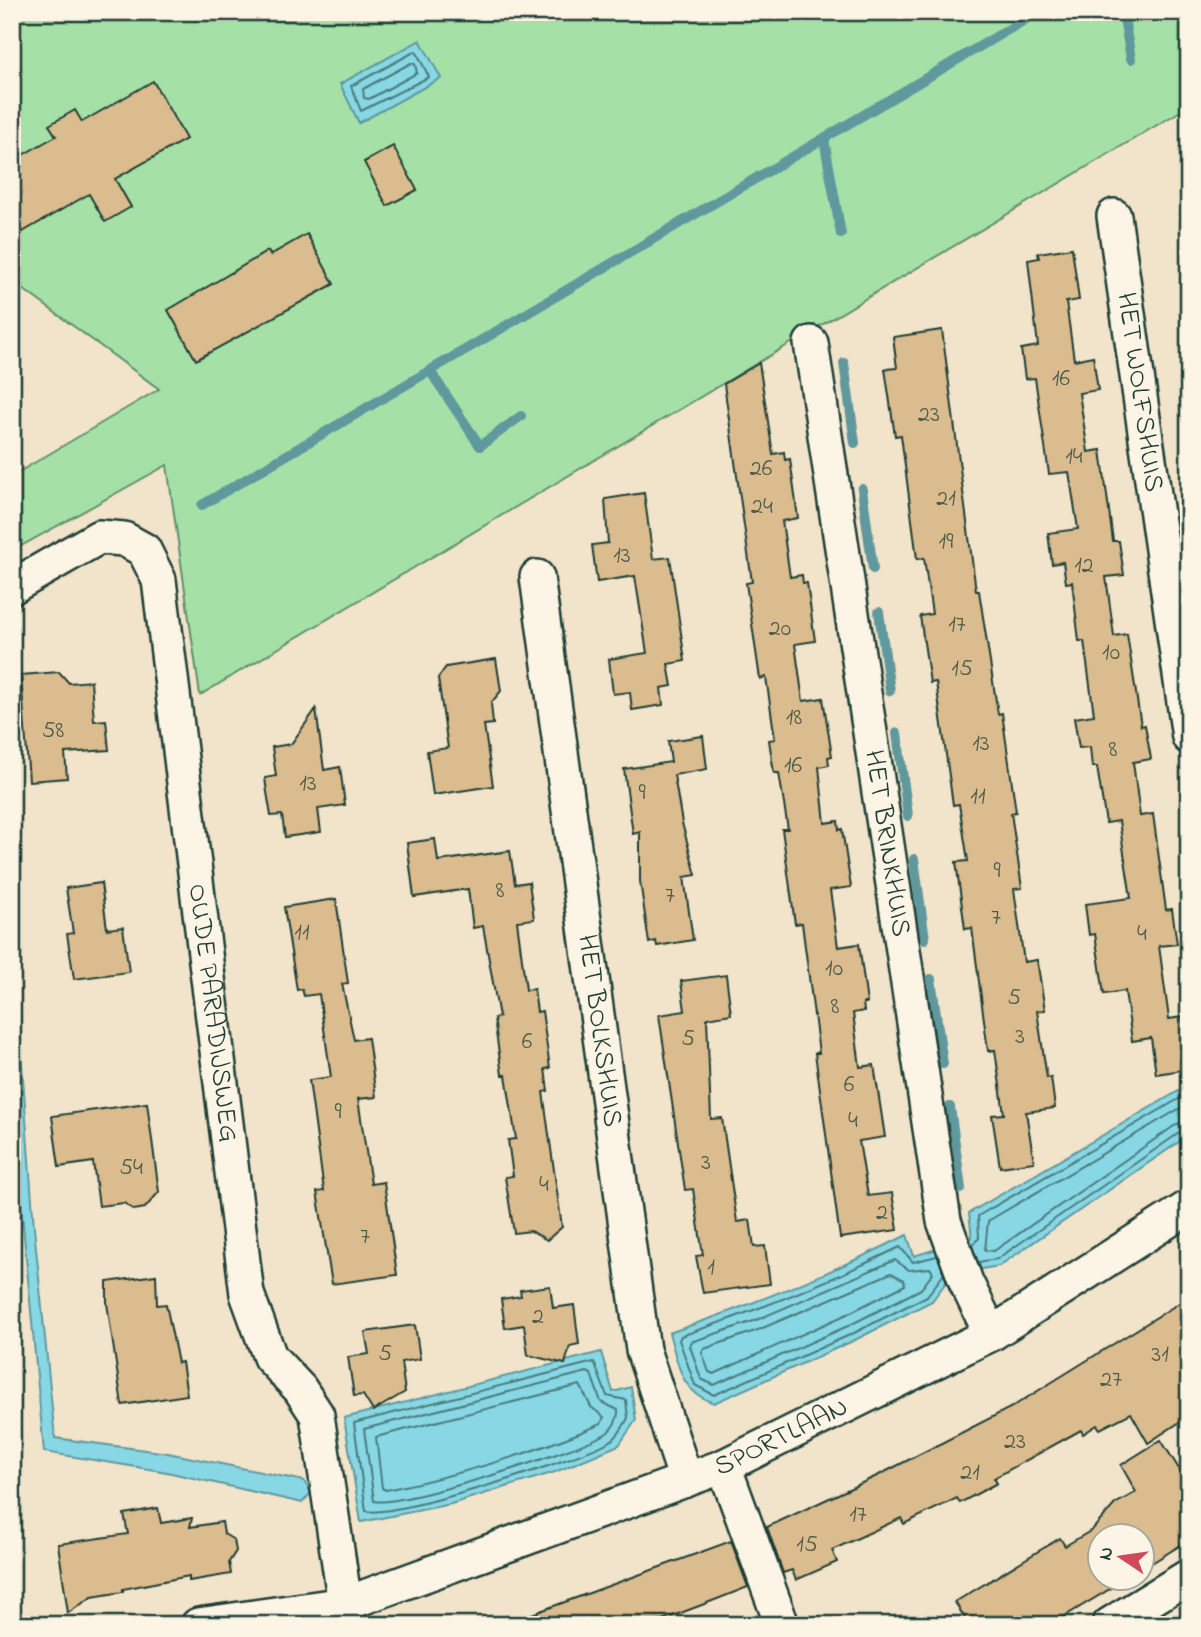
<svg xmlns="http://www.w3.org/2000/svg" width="1201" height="1637" viewBox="0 0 1201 1637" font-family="'Indie Flower',sans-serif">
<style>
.green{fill:#a5e1a7;stroke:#628f6e;stroke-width:2}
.water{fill:#88d7e5;stroke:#5e999e;stroke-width:2}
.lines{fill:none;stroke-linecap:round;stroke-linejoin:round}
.shore{stroke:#497b7b;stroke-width:2}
.stream{stroke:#5e999e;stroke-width:10}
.building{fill:#dbbc8e;stroke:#1f3d34;stroke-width:2}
.minor-casing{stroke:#1f3d34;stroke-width:38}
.minor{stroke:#fcf5e5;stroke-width:33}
.labels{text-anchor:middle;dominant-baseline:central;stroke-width:5;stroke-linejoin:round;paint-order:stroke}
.number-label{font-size:24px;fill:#4e5d4a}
.street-label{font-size:28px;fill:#1f3d34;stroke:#fcf5e5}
</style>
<rect width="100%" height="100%" fill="#f2e4cb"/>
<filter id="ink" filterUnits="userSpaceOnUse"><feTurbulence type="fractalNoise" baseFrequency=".0143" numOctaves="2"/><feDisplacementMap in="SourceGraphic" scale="14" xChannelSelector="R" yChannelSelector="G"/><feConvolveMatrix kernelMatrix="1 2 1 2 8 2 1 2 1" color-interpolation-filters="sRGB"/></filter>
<g filter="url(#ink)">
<path class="green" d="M 12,12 L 1189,12 L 1189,106 L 200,695 L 167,465 L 12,551 L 12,476 L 159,389 L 12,281 Z"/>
<g class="water">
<path d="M 420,40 L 441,78 L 359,123 L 340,84 Z"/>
<path d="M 12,927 L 34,1228 L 55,1438 L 168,1453 L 304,1481 L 311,1493 L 302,1503 L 167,1472 L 44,1452 L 12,1106 Z"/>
<path d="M 1189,1085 L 1189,1135 L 999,1266 L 976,1270 L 947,1281 L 932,1301 L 855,1340 L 714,1403 C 679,1391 679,1365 669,1333 C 751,1305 830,1274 907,1235 L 914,1256 L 972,1238 L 969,1213 Z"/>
<path d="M 601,1352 L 613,1392 L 631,1387 L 636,1420 L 619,1445 L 555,1472 L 451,1504 L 361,1522 L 344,1418 Z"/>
</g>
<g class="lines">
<g class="shore">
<path d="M 416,51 L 429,77 L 361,111 L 351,86 Z"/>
<path d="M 411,63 L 415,64 L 417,73 L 369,99 L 364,98 L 363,89 Z"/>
<path d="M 12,1022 L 21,1140 L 12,1143"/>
<path d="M 1189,1103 L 988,1221 L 985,1250 L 994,1251 L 1177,1124 L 1189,1121"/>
<path d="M 972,1245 L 979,1238 L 978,1216 L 1189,1093"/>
<path d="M 937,1256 L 913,1262 L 900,1247 C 829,1282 756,1311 681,1336 L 679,1340 L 695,1385 L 714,1395 L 852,1334 L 927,1296 L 944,1274"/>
<path d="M 895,1260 L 909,1270 L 930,1268 L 933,1273 L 921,1289 L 848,1326 L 714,1385 L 701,1379 L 690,1346 L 691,1342 L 754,1321 Z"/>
<path d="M 978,1262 L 997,1259 L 1182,1131 L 1189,1130"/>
<path d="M 891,1273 L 904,1280 L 905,1285 L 843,1316 L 714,1374 L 709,1372 L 702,1353 L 704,1349 L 758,1330 Z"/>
<path d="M 594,1362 L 607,1396 L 626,1400 L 628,1418 C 624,1425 619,1436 612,1440 C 584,1458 393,1519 366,1511 L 354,1423 Z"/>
<path d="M 587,1372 L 591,1374 L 601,1402 L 618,1410 C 619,1418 613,1428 607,1433 C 580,1450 399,1508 374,1501 L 364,1429 Z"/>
<path d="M 580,1385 L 591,1407 L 604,1417 L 601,1424 C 531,1454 460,1475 386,1490 L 382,1488 L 376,1437 Z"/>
</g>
<g class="stream">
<path d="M 1123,12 L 1131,59"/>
<path d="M 824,139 L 841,234"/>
<path d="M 844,363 L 855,443"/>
<path d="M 430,371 L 480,446 L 521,416"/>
<path d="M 862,489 L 873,569"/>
<path d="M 202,505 L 1038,12"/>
<path d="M 879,612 L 890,691"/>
<path d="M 897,733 L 908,816"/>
<path d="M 914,859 L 925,939"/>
<path d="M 931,979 L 943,1064"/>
<path d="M 950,1107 L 961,1189"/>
</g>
</g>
<g class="building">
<path d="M 153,81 L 186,139 L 115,179 L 131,207 L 105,222 L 89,194 L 12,238 L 12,161 L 56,136 L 49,125 L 75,110 L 82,122 Z"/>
<path d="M 393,146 L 417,190 L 387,206 L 364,162 Z"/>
<path d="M 307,234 L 334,284 L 196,360 L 168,310 L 268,251 L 270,255 Z"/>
<path d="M 1072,248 L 1079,300 L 1066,302 L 1074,360 L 1093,356 L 1098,390 L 1079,393 L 1088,452 L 1101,450 L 1113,541 L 1119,541 L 1124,575 L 1106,577 L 1114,636 L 1127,634 L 1141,726 L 1145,725 L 1151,759 L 1133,762 L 1140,816 L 1153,814 L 1166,910 L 1172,909 L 1177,944 L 1159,946 L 1169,1019 L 1182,1017 L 1189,1061 L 1189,1069 L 1156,1074 L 1151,1038 L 1132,1041 L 1125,991 L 1104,994 L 1095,934 L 1089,935 L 1085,904 L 1131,898 L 1119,821 L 1106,823 L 1097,767 L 1092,767 L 1090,747 L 1079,748 L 1074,718 L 1094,715 L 1084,641 L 1079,641 L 1072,582 L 1066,583 L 1063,562 L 1052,564 L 1048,533 L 1078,529 L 1069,472 L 1049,474 L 1035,378 L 1025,379 L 1021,349 L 1038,346 L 1028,260 L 1039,258 L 1038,253 Z"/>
<path d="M 942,330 L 976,591 L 979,591 L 998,714 L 1002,713 L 1016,812 L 1011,813 L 1022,888 L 1014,889 L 1024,962 L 1037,960 L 1045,1010 L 1037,1011 L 1047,1078 L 1051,1077 L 1055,1108 L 1026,1112 L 1034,1162 L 1000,1167 L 992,1115 L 1004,1114 L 995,1050 L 988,1051 L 972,928 L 965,929 L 956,862 L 968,861 L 959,804 L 953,805 L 936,682 L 930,683 L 925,649 L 920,616 L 932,614 L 924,558 L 917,559 L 901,435 L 895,436 L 885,369 L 897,368 L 893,337 Z"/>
<path d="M 759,363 L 773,454 L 784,452 L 785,460 L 790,459 L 798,518 L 782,521 L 790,577 L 802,575 L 803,583 L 807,583 L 815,641 L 795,644 L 803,701 L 823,698 L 832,756 L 828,757 L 829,765 L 819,767 L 825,823 L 838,821 L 839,830 L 842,829 L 851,887 L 830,890 L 838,947 L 859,944 L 867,1003 L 863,1003 L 864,1011 L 853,1013 L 860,1067 L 874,1065 L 885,1137 L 859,1141 L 868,1196 L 892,1193 L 898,1230 L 840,1238 L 815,1053 L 819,1053 L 804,939 L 802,923 L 795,924 L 782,829 L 788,829 L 779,773 L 774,773 L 769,740 L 775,739 L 766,677 L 760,679 L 746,583 L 752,582 L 724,384 Z"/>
<path d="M 644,493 L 653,559 L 670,557 L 685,661 L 668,664 L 672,686 L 661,688 L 663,705 L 632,710 L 630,692 L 613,694 L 609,659 L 647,653 L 635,576 L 597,582 L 592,545 L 608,543 L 605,499 Z"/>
<path d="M 496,659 L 501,691 L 491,703 L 493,724 L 484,725 L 493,786 L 433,795 L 427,751 L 448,748 L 438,678 L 446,667 Z"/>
<path d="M 59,672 L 69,683 L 91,681 L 94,721 L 106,720 L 109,750 L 65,753 L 67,778 L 29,781 L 21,675 Z"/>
<path d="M 316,709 L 324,770 L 340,767 L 345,805 L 318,809 L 321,832 L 285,837 L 282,815 L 271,816 L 267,792 L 265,778 L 276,776 L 272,747 L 291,744 Z"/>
<path d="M 703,736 L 707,769 L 674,775 L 682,823 L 696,875 L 684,877 L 693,940 L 657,946 L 656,941 L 649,943 L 640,881 L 640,832 L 633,834 L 624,769 L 671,762 L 668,741 Z"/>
<path d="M 435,839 L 438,861 L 510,851 L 515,884 L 529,882 L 534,919 L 517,921 L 526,990 L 534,989 L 537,1012 L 542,1011 L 550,1068 L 545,1069 L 548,1091 L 543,1092 L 562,1227 L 547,1240 L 531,1231 L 514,1233 L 505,1177 L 513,1176 L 508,1140 L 516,1139 L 506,1075 L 502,1075 L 494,1018 L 499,1017 L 483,926 L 473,928 L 468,889 L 414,897 L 407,843 Z"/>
<path d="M 101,883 L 107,929 L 123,927 L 129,972 L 74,979 L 67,934 L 73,933 L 66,888 Z"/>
<path d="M 336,899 L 348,983 L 342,984 L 354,1040 L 368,1038 L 376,1097 L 358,1099 L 371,1184 L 384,1182 L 397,1275 L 332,1284 L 317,1192 L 324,1191 L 309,1080 L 331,1077 L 319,994 L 304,996 L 302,989 L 297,990 L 284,907 Z"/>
<path d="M 726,975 L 731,1014 L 707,1018 L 711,1119 L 722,1118 L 737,1222 L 750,1220 L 754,1247 L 765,1246 L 770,1284 L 703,1293 L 696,1256 L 703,1255 L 693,1189 L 685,1190 L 659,1015 L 685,1011 L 681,981 Z"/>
<path d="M 147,1103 L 159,1192 L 145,1208 L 134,1210 L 124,1203 L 99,1206 L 93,1162 L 59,1167 L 52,1116 Z"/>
<path d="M 156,1275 L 157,1305 L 166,1304 L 178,1363 L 182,1362 L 187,1395 L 122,1405 L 107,1303 L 107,1282 Z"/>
<path d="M 550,1286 L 553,1308 L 574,1305 L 579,1344 L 570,1346 L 565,1364 L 528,1355 L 524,1325 L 505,1328 L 501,1299 L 521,1296 L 520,1290 Z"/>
<path d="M 1189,1297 L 1189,1416 L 1148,1443 L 1131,1413 L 1100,1429 L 1097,1425 L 1083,1434 L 1081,1430 L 994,1478 L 997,1483 L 960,1503 L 957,1498 L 904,1524 L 901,1518 L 832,1550 L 837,1562 L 796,1580 L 792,1570 L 783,1573 L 767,1527 L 879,1475 L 1012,1407 Z"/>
<path d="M 415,1325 L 420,1359 L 401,1362 L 405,1392 L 373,1411 L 363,1395 L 354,1396 L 348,1357 L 369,1354 L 365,1332 Z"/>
<path d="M 1161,1440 L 1189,1485 L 1189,1540 L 1142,1569 L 1142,1536 L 1100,1536 L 1100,1578 L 1128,1578 L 1050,1625 L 969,1625 L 955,1602 L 1060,1538 L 1065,1546 L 1092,1530 L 1115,1504 L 1136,1492 L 1121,1465 Z"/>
<path d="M 158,1508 L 161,1523 L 192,1518 L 190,1527 L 222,1522 L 224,1534 L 234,1540 L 236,1551 L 229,1562 L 231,1574 L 189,1581 L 189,1576 L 123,1589 L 123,1592 L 92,1597 L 68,1613 L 58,1544 L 128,1534 L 124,1514 Z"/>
<path d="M 731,1541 L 748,1587 L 707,1603 L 649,1625 L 514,1625 L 513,1621 Z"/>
</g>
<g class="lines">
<defs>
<g id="minor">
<path id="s1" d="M 1114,216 L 1189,737"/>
<path id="s2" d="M 811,343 L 944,1221 L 966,1282 L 991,1334"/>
<path id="s3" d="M 537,577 L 643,1350 L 686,1480"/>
<path id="s4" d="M 12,587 L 99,537 L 124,539 L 144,550 L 159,580 L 247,1294 L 270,1357 L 300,1389 L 317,1415 L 345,1604 L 340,1625"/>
<path d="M 724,1466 L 782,1625"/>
<path id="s5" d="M 198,1625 L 345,1604 L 724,1466 L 991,1334 L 1189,1207"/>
<path d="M 1109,1625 L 1189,1576"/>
</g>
</defs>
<use href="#minor" class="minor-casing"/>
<use href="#minor" class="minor"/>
</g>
</g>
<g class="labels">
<g class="number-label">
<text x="1061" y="379">16</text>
<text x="929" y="415">23</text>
<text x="1074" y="457">14</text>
<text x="761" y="469">26</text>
<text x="946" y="499">21</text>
<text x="762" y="507">24</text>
<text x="946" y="542">19</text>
<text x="622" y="556">13</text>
<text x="1084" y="566">12</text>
<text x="957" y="625">17</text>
<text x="780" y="629">20</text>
<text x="1111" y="653">10</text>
<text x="962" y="669">15</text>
<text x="794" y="718">18</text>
<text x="53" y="731">58</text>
<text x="981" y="744">13</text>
<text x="1113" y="750">8</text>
<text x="793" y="766">16</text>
<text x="308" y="784">13</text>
<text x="642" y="793">9</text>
<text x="978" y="797">11</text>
<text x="997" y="871">9</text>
<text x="500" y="891">8</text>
<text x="670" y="896">7</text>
<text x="996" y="918">7</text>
<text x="302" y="933">11</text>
<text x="1142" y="934">4</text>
<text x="834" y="969">10</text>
<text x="1014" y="998">5</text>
<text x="835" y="1007">8</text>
<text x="1020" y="1037">3</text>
<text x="688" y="1039">5</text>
<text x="527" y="1042">6</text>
<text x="849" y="1085">6</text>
<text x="338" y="1112">9</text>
<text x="853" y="1121">4</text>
<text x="706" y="1163">3</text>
<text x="131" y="1168">54</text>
<text x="544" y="1185">4</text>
<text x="882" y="1213">2</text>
<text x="365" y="1237">7</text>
<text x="711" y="1268">1</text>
<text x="538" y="1317">2</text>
<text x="385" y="1354">5</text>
<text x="1160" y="1355">31</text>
<text x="1111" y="1380">27</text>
<text x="1015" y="1442">23</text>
<text x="970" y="1473">21</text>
<text x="858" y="1515">17</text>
<text x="807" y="1545">15</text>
</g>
<g class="street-label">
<text stroke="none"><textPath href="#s1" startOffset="178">HET WOLFSHUIS</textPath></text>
<text stroke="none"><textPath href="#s2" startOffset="506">HET BRINKHUIS</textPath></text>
<text stroke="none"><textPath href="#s4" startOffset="618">OUDE PARADIJSWEG</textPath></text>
<text stroke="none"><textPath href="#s3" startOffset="458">HET BOLKSHUIS</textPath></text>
<text stroke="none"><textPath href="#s5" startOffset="616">SPORTLAAN</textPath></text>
</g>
</g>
<rect width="1201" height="1637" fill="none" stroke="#fcf5e5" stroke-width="42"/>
<rect x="21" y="21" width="1159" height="1595" fill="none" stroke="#1f3d34" stroke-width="2.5" filter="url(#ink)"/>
<g transform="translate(1121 1557) rotate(283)"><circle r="33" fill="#fcf5e5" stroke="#a4ab9e" stroke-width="2"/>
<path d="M0-5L12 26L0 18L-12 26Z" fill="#d1495b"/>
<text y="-10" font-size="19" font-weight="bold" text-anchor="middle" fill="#1f3d34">N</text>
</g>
</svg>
